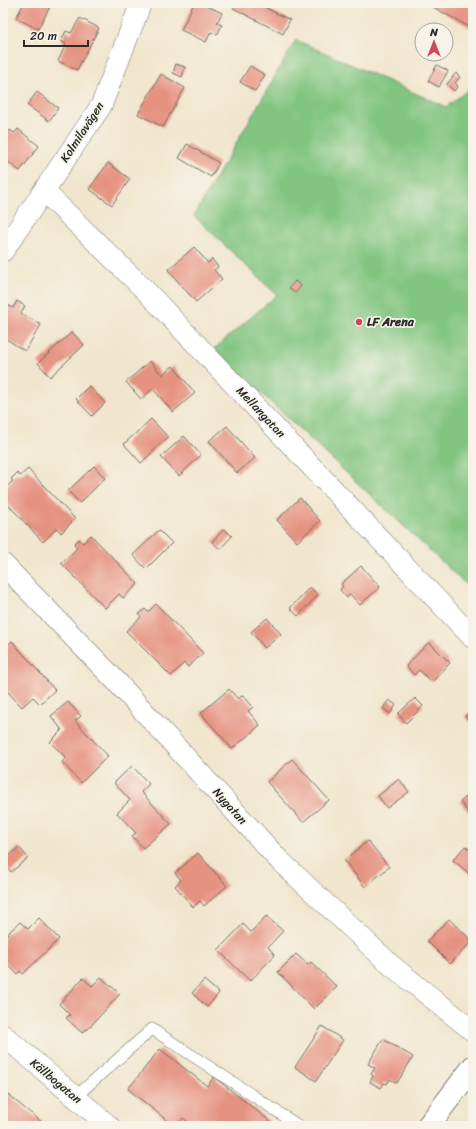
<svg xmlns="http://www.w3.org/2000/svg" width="476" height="1129" viewBox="0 0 476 1129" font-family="Sriracha,sans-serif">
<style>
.grass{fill:#81c580;stroke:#567856}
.building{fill:#e69281}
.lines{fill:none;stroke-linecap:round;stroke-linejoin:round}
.service-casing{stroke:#706c64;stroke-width:12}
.minor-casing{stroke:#706c64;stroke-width:22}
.secondary-casing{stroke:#706c64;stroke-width:24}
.service{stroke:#fff;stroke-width:11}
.minor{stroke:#fff;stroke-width:21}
.secondary{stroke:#fff;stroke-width:22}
.poi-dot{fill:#d1495b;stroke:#f7f3e8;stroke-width:1.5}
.labels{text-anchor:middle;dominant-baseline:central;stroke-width:3.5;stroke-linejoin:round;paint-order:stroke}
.street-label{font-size:12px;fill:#2b2b2b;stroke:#f7f3e8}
.poi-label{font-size:12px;font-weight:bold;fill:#2b2b2b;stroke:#f7f3e8;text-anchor:start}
</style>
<rect width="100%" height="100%" fill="#f7f3e8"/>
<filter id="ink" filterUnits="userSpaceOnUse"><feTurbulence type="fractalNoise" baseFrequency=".025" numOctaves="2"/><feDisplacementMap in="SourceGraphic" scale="8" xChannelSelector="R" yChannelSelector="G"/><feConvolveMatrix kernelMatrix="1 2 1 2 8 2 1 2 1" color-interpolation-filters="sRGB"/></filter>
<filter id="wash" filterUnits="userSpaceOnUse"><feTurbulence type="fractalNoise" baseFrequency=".012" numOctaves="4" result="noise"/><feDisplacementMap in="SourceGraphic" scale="16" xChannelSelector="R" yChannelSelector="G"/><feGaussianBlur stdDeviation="0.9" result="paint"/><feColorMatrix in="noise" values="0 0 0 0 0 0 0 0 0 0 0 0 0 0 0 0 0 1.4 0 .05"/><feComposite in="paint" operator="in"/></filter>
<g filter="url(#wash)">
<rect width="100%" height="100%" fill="#f1e6cd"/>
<path class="grass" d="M 296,40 L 446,107 L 473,86 L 473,591 L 214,349 L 277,295 L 194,216 Z"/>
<g id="blocks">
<g class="building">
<path d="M 24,3 L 52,3 L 38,29 L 16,18 Z"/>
<path d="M 194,3 L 201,3 L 222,13 L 217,23 L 222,25 L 217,35 L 211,32 L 206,42 L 181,30 Z"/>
<path d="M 235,3 L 256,3 L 290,20 L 283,34 L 233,8 Z"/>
<path d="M 431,3 L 473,3 L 473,29 L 433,7 L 434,5 Z"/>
<path d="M 80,18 L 99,28 L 77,70 L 58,61 L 66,44 L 61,41 L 66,31 L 71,33 Z"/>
<path d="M 176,64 L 185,67 L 182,77 L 173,73 Z"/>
<path d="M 437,65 L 448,71 L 439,87 L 428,81 Z"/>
<path d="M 250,66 L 265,75 L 255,91 L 240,82 Z"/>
<path d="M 456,73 L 460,77 L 455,83 L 458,86 L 454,91 L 447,84 Z"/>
<path d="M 161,74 L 185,88 L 163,127 L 138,114 Z"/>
<path d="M 37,92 L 58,108 L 49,121 L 27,105 Z"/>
<path d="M 18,129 L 39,146 L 20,171 L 3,158 L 3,148 L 7,144 L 3,139 L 10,130 L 14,133 Z"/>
<path d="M 187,144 L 219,163 L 211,177 L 179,158 Z"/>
<path d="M 108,163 L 130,179 L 112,205 L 89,189 Z"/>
<path d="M 194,247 L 208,263 L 212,259 L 218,267 L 214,270 L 222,279 L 196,302 L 168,270 Z"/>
<path d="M 295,281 L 301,286 L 295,293 L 289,288 Z"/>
<path d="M 17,301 L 25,306 L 21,313 L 41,325 L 25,351 L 3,337 L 3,302 L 13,308 Z"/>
<path d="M 72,332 L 84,345 L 50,377 L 38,363 Z"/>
<path d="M 150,361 L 162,375 L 173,366 L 195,393 L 173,412 L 153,389 L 141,399 L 126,382 Z"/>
<path d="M 89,386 L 105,403 L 92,416 L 76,399 Z"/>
<path d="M 151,419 L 168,437 L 141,463 L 124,444 Z"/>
<path d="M 227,426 L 255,458 L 237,473 L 209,441 Z"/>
<path d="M 184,436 L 201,455 L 179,476 L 161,457 Z"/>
<path d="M 94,466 L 105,478 L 80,503 L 68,491 Z"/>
<path d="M 28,469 L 75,519 L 61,533 L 57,528 L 43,542 L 3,499 L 3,490 L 13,481 L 11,479 L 17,473 L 20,476 Z"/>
<path d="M 300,498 L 320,521 L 297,542 L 277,520 Z"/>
<path d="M 224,529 L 232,536 L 220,549 L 212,542 Z"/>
<path d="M 159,530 L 172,543 L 146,569 L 133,555 Z"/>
<path d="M 91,535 L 138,584 L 123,598 L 119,594 L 105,608 L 61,563 L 77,548 L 74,544 L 79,539 L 83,543 Z"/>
<path d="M 361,566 L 380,587 L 360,605 L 350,594 L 347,598 L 340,590 L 343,586 L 341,584 Z"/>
<path d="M 310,587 L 318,595 L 298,616 L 290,608 Z"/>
<path d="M 156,604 L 203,653 L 188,667 L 184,663 L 171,676 L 126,631 L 141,617 L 139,614 L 145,609 L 148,612 Z"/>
<path d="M 267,618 L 281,634 L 265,648 L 251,632 Z"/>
<path d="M 12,641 L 55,690 L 40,704 L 33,697 L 22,707 L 3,687 L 3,649 Z"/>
<path d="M 429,642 L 450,663 L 432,682 L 419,670 L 414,675 L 406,666 Z"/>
<path d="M 229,689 L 238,699 L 243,695 L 253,707 L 248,711 L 260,725 L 232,749 L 201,713 Z"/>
<path d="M 415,698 L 423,706 L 406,723 L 398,714 Z"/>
<path d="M 389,700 L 396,705 L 390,714 L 383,708 Z"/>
<path d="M 68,702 L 81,716 L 75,721 L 108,756 L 81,783 L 62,762 L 66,758 L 50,742 L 62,730 L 51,716 Z"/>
<path d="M 473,710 L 473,725 L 465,716 Z"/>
<path d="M 292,759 L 329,800 L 303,822 L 267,782 Z"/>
<path d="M 132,766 L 149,784 L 141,792 L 171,824 L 143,848 L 132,836 L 136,833 L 134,831 L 117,813 L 130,800 L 114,783 Z"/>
<path d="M 399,779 L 409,792 L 387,808 L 378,796 Z"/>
<path d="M 473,791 L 473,815 L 472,816 L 460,802 Z"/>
<path d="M 368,841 L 389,867 L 365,887 L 344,860 Z"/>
<path d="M 465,846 L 473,852 L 473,877 L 453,860 Z"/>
<path d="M 19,847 L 28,858 L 11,872 L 3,861 Z"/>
<path d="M 198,853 L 227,886 L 204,906 L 200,901 L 193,907 L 175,886 L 181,880 L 175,873 Z"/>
<path d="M 266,916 L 283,931 L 268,947 L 275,955 L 250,981 L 218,950 L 243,924 L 251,932 Z"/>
<path d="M 39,918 L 59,939 L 23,974 L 20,971 L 17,974 L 3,959 L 6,956 L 3,953 L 3,938 L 20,922 L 28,929 Z"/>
<path d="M 449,919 L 472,941 L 450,964 L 427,941 Z"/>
<path d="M 296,954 L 308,965 L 311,962 L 337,987 L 314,1009 L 278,972 Z"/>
<path d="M 101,977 L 120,994 L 87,1030 L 85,1029 L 82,1033 L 66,1018 L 70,1015 L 59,1004 L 83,978 L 92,986 Z"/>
<path d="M 204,980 L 219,993 L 207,1007 L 192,993 Z"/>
<path d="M 322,1026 L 343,1040 L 316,1081 L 295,1067 Z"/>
<path d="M 383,1039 L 413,1057 L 397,1083 L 390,1079 L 387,1084 L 384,1083 L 381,1088 L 370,1082 L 373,1076 L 371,1074 L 375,1068 L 368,1064 Z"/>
<path d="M 160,1049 L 207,1086 L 214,1077 L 276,1126 L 193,1126 L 183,1118 L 176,1126 L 174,1126 L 128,1089 Z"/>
<path d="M 3,1091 L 47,1126 L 3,1126 Z"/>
</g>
</g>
</g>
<g filter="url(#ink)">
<use href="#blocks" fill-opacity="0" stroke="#706c64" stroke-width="1"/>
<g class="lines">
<defs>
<path id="service" d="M 75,1097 L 152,1029 L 299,1126"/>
<g id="minor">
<path d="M 44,191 L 147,292 L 473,638"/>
<path d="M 3,251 L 101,106 L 141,3"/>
<path d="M 3,564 L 116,681 L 279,860 L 392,966 L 473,1031"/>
<path d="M 3,1035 L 109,1126"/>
</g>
<path id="secondary" d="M 428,1126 L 473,1067"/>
</defs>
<use href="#service" class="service-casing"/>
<use href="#minor" class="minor-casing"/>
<use href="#secondary" class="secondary-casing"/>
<use href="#service" class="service"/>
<use href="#minor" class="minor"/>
<use href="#secondary" class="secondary"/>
</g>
</g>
<circle class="poi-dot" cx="359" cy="322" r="4"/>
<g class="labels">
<g class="street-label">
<text transform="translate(82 132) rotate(-57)">Kolmilavägen</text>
<text transform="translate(261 412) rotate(47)">Mellangatan</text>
<text transform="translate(230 806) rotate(48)">Nygatan</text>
<text transform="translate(56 1081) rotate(40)">Källbogatan</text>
</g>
<g class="poi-label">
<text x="367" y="322">LF Arena</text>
</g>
</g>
<rect width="476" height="1129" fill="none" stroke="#f7f3e8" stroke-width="16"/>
<g transform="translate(434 42)"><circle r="19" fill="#f7f3e8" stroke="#a5a39c"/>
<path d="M0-3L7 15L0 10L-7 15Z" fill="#d1495b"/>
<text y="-6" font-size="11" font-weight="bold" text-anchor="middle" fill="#2b2b2b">N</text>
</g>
<path d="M24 40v6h64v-6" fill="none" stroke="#2b2b2b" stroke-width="2"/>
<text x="30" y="40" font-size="12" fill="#2b2b2b" stroke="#f7f3e8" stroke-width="3" paint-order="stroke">20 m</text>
</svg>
